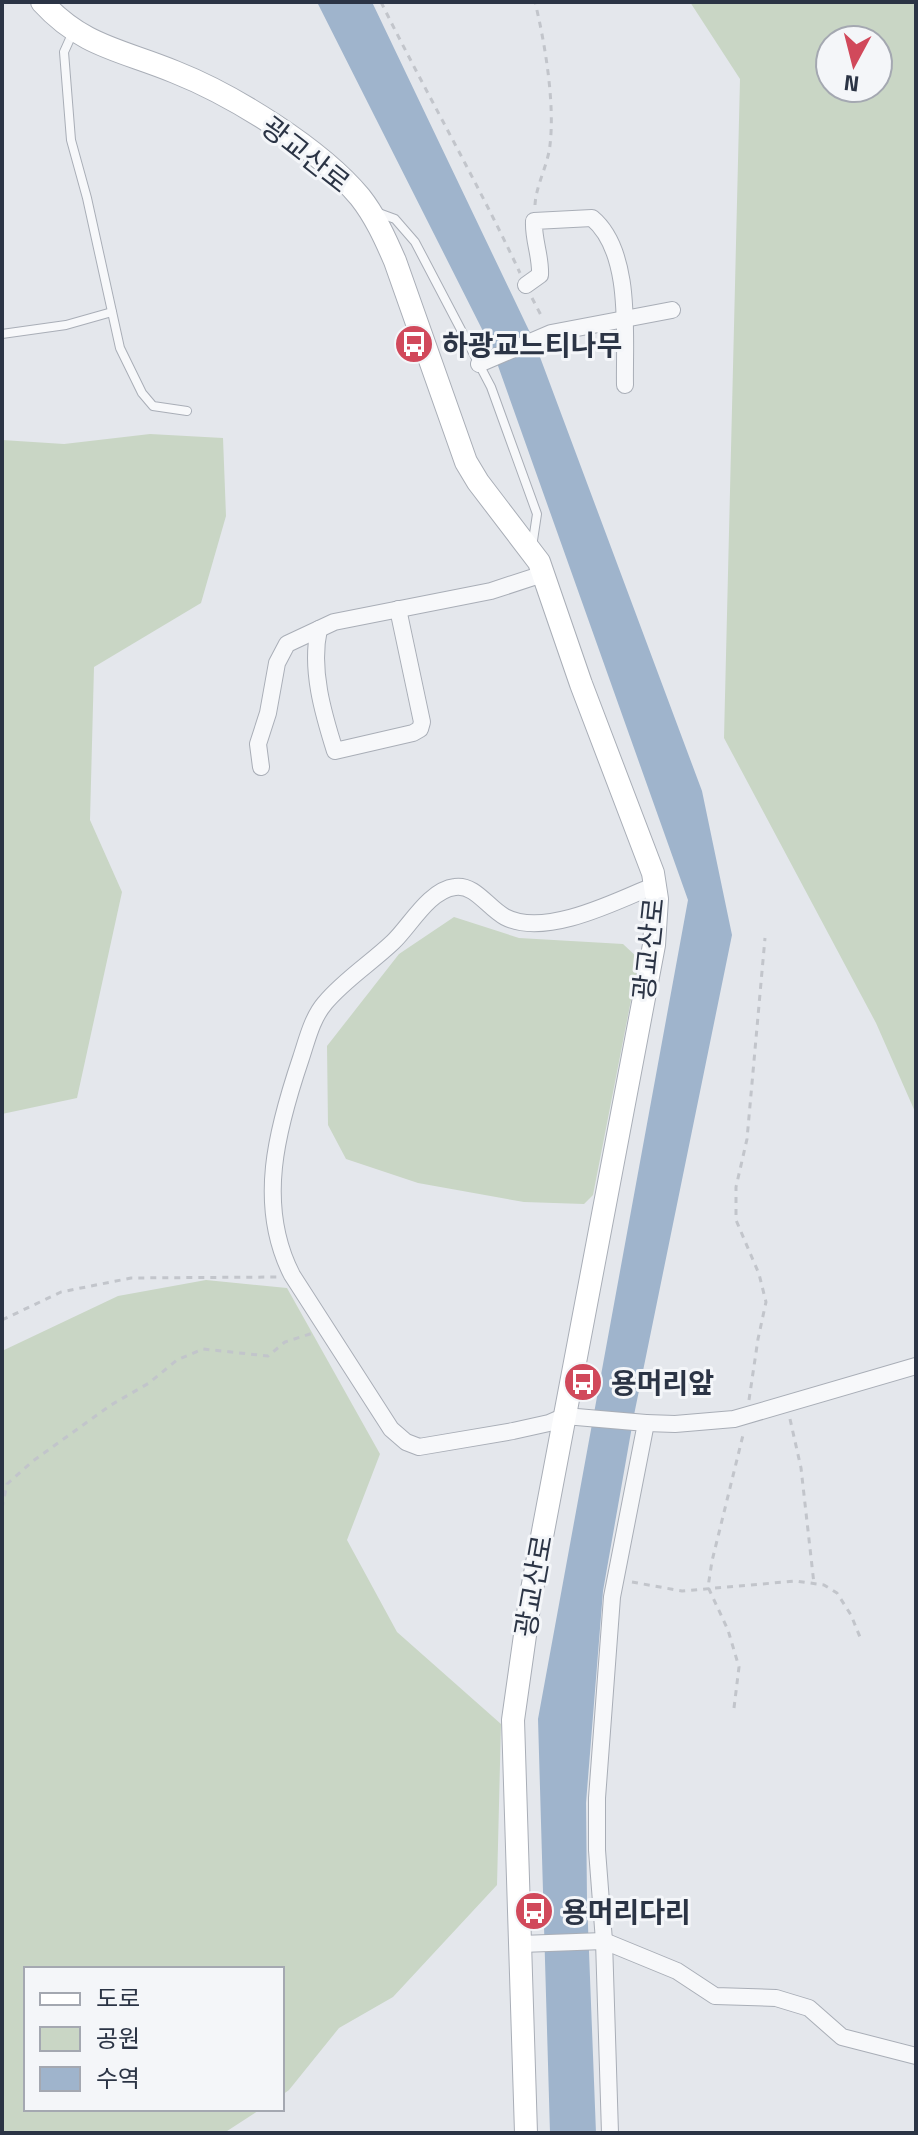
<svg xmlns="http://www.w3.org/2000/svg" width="918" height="2135" viewBox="0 0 918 2135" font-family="'Titillium Web','Noto Sans KR',sans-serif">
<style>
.green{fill:#c9d6c5;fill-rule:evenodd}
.water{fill:#9fb4cc}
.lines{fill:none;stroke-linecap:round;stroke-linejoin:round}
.lane-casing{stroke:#a9aeb7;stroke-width:10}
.street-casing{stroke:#a9aeb7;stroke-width:18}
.secondary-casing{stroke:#a9aeb7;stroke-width:24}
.path{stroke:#c2c5cb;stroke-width:3;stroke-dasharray:6 6;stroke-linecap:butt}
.lane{stroke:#f7f8fa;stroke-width:8}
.street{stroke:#f7f8fa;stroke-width:16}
.secondary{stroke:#fff;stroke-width:22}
.labels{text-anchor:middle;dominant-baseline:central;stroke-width:6;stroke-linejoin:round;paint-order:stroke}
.street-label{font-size:28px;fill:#2b3445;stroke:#f4f6f9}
.poi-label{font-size:28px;font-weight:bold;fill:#2b3445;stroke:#f4f6f9;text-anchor:start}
</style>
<rect width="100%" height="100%" fill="#e4e7ec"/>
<g class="green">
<path d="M 690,2 L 916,2 L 916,1114 L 876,1023 L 724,738 L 740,79 ZM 830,40 L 878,40 L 878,88 L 830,88 Z"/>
<path d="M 150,434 L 223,438 L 226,516 L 201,603 L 94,667 L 90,820 L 122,892 L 77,1098 L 2,1114 L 2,440 L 64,444 Z"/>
<path d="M 454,917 L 519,938 L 623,944 L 639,959 L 593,1195 L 584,1204 L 524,1202 L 418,1183 L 346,1159 L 328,1125 L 327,1046 L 399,954 Z"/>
<path d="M 206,1280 L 287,1288 L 380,1454 L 347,1540 L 397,1632 L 501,1724 L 497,1885 L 393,1997 L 339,2028 L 289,2090 L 282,2095 L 282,1969 L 26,1969 L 26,2109 L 261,2109 L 224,2133 L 2,2133 L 2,1351 L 118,1296 Z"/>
</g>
<path class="water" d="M 317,2 L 372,2 L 534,341 L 702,791 L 732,935 L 634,1415 L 603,1591 L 586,1803 L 587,1900 L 596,2133 L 550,2133 L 538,1719 L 688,900 L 492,349 Z"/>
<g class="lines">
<defs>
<g id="lane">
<path d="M 73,32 L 64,52 L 71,140 L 87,198 L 120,348 L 142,393 L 153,406 L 187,411"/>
<path d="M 376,212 L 395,219 L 415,242 L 491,387 L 537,514 L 532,547"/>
<path d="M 2,334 L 66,325 L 112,312"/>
</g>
<g id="street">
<path d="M 526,285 L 540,275 C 541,256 533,240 534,221 L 592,218 C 633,252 624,337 625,385"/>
<path d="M 479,364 L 551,333 L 672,310"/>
<path d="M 319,629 C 310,669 323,713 335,751 L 413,733 L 420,729 L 422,722 L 398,609"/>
<path d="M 261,767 L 258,744 L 268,713 L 277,663 L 287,644 L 334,622 L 491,591 L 543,574"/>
<path d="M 646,1423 L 675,1424 L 734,1419 L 916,1366"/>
<path d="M 521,1944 L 604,1941 L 677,1971 L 715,1996 L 776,1998 L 809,2008 L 842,2037 L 916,2056"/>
<path d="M 610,2133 L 604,1941 L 597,1850 L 597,1798 L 612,1597 L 646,1423 L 565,1416 L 549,1423 L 513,1431 L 419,1447 L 406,1442 L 391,1429 L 292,1275 C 256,1205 277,1129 301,1058 C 307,1040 312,1018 325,1003 C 344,980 371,963 393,942 C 410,926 429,890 455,887 C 475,884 488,908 505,917 C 545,938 617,901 655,885"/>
</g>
<path id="secondary" d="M 42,2 C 83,47 122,50 175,72 C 233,95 319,148 360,197 C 375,216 385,238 395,261 L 466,462 L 478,482 L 539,562 L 581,684 L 653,873 L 657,899 L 654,945 L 530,1600 L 513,1720 L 526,2133"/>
</defs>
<use href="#lane" class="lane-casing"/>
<use href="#street" class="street-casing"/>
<use href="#secondary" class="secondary-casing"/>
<g class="path">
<path d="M 381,2 C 426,93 477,181 520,273"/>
<path d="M 535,205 C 536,185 548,165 550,145 C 555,103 545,43 535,2"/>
<path d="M 532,298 L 543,319"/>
<path d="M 2,1320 L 61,1292 L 131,1278 L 277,1277"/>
<path d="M 749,1400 L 758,1339 L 766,1302 L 759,1274 L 736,1220 L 736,1187 L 747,1139 L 765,938"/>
<path d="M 790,1419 L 801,1468 L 814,1584"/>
<path d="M 2,1508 L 7,1484 L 33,1461 L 111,1405 L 149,1383 L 177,1360 L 203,1349 L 268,1356 L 285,1342 L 313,1333"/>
<path d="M 632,1582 L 682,1591 L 796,1581 L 824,1585 L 837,1593 L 851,1615 L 862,1642"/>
<path d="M 734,1708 L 739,1667 L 728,1630 L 708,1587 L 712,1561 L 744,1431"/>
</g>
<use href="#lane" class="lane"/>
<use href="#street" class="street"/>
<use href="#secondary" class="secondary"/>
</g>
<defs>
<symbol id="bus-disc" viewBox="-11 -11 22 22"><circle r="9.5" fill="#d1495b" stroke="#f4f6f9"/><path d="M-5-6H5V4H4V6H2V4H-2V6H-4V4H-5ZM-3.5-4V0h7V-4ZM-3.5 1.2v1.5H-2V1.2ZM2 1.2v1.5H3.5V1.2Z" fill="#fff"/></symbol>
</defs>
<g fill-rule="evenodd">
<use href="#bus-disc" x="392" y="322" width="44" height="44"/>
<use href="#bus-disc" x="561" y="1360" width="44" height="44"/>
<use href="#bus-disc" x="512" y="1889" width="44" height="44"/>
</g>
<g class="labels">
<g class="street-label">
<text transform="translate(306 154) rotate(38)">광교산로</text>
<text transform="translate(648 949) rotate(-84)">광교산로</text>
<text transform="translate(533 1586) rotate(-80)">광교산로</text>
</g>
<g class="poi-label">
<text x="442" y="344">하광교느티나무</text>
<text x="611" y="1382">용머리앞</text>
<text x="562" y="1911">용머리다리</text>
</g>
</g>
<rect width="918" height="2135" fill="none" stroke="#2b3445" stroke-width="8"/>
<rect x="24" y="1967" width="260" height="144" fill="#f4f6f9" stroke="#a4a8b1" stroke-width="2"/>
<rect x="40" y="1993" width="40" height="12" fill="#ffffff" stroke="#a4a8b1" stroke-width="2"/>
<text x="96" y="2007" font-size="24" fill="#2b3445">도로</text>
<rect x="40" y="2027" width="40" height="24" fill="#c9d6c5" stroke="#a4a8b1" stroke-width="2"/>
<text x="96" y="2047" font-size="24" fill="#2b3445">공원</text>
<rect x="40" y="2067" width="40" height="24" fill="#9fb4cc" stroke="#a4a8b1" stroke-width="2"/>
<text x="96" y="2087" font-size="24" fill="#2b3445">수역</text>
<g transform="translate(854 64) rotate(187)"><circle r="38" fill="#f4f6f9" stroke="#a4a8b1" stroke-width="2"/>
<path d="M0-6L14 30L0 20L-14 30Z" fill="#d1495b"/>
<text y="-12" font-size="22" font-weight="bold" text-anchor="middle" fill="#2b3445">N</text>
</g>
</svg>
